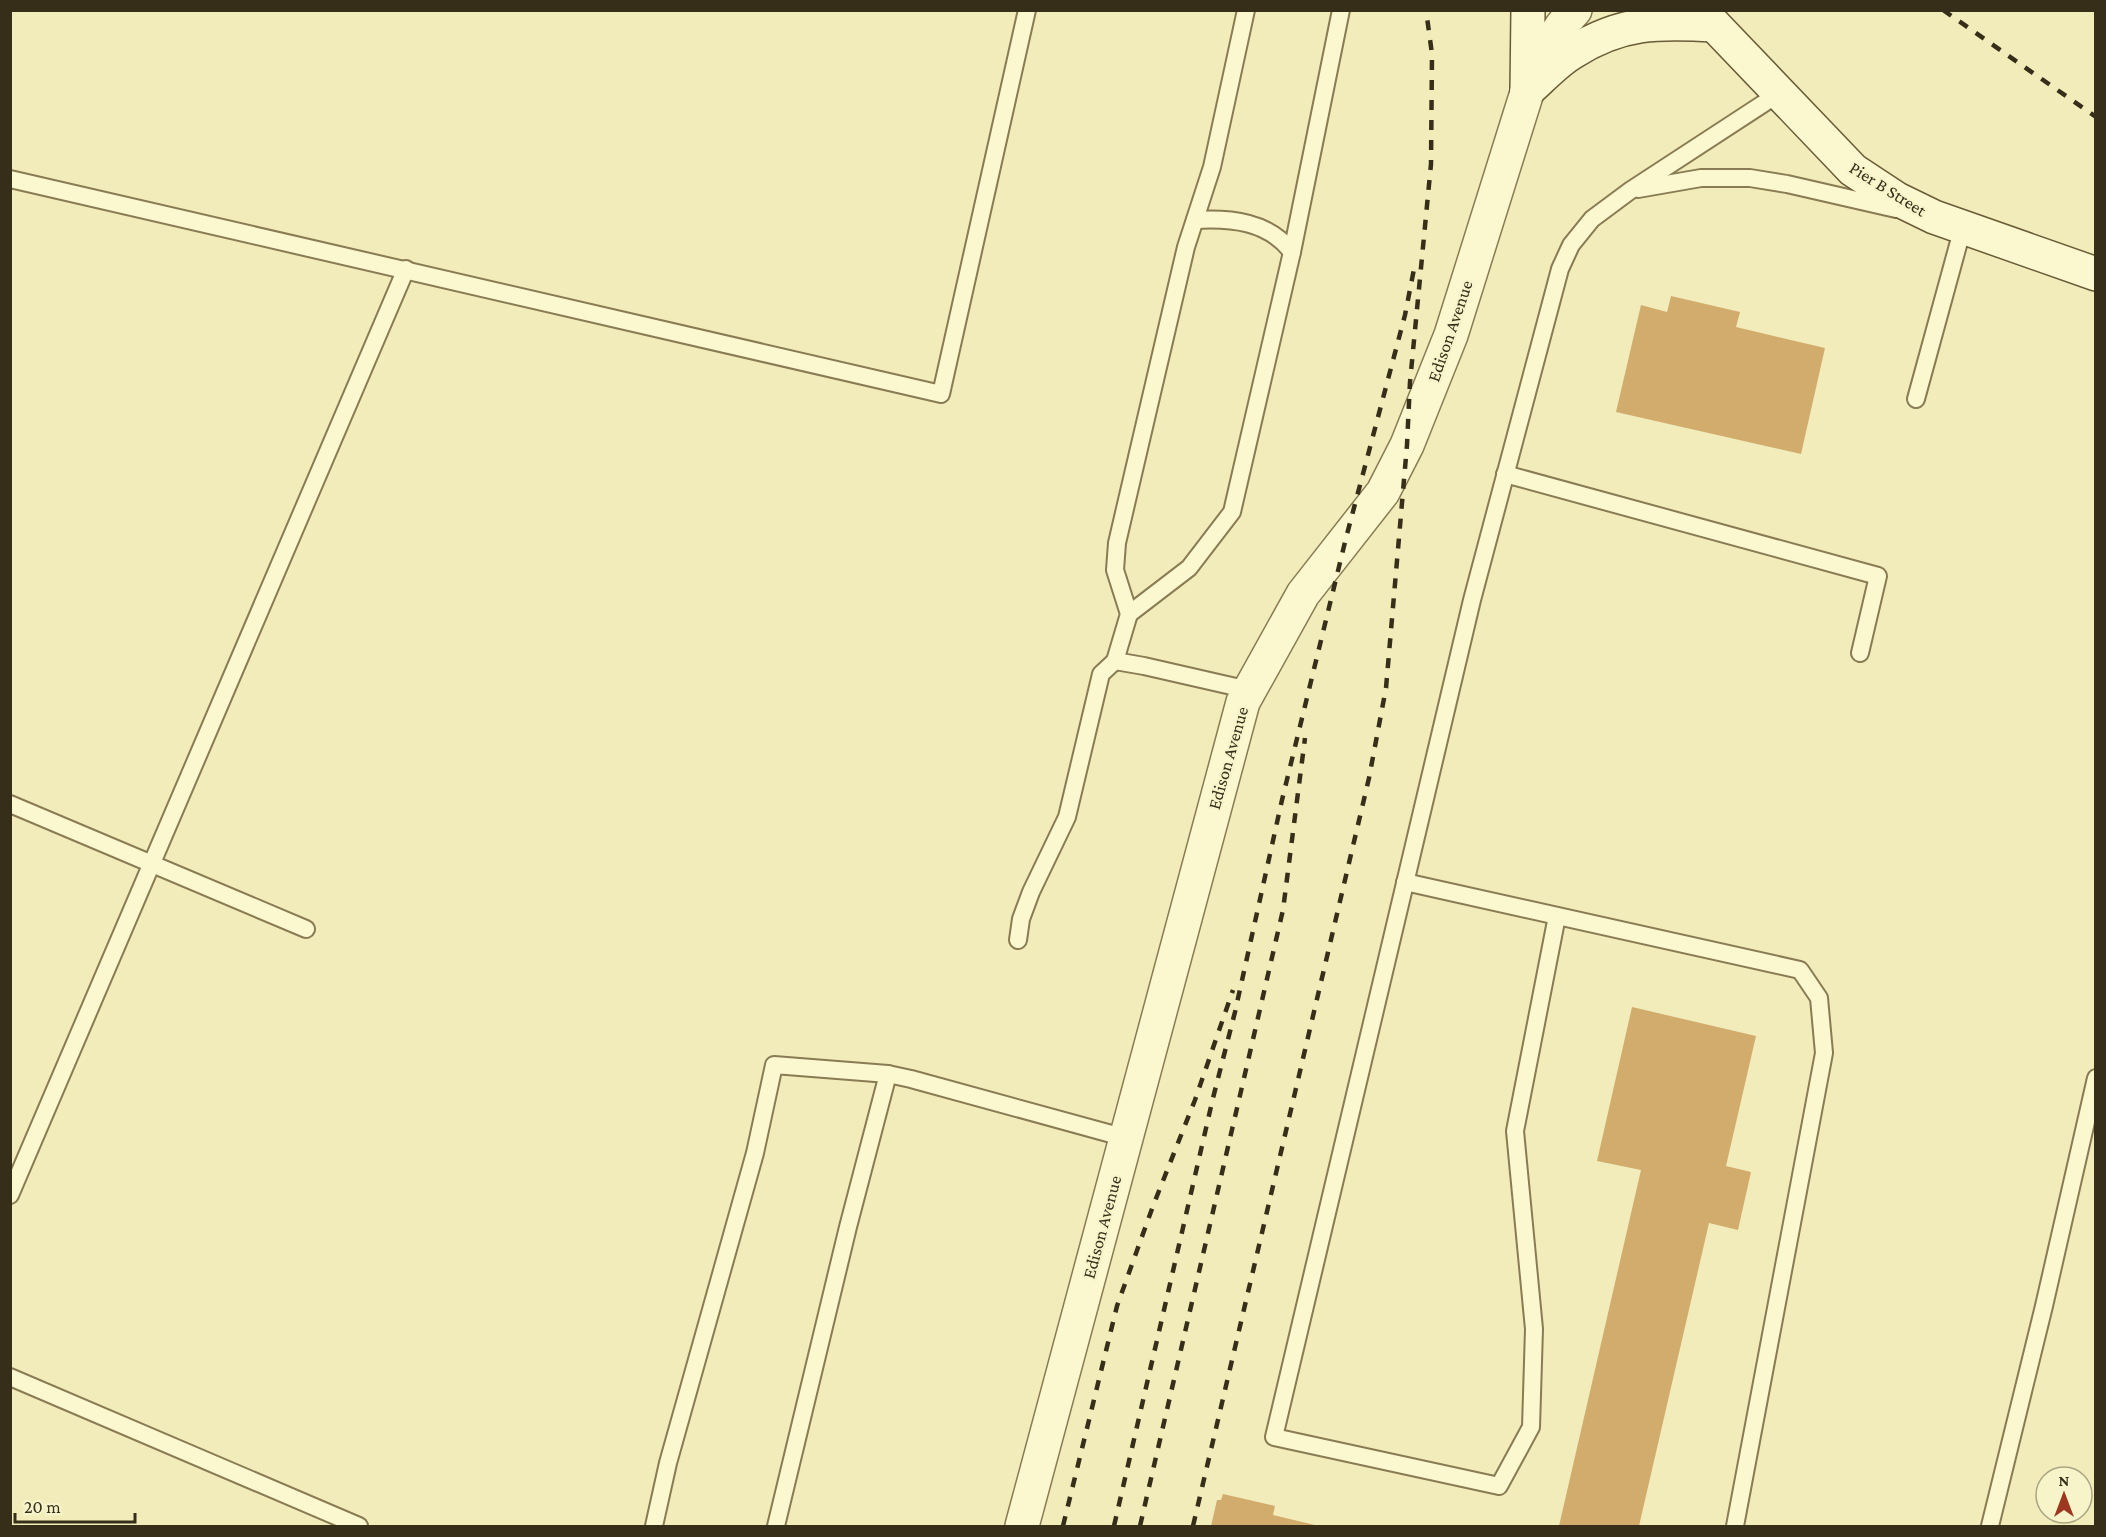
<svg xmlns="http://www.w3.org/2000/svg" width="2106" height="1537" viewBox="0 0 2106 1537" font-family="'Crimson Pro',serif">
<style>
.building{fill:#d2ac6d}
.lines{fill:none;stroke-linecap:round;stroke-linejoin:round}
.lane-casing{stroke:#897b53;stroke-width:20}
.street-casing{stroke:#897b53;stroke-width:36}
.secondary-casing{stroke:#6a5b37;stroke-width:36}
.lane{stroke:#fbf7ce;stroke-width:16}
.street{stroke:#fbf7ce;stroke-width:33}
.secondary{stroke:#fbf7ce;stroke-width:33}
.rail{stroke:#372e1a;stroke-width:4.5;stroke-dasharray:10 10;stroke-linecap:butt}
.labels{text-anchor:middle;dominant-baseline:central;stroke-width:4.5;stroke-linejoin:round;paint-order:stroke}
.street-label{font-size:18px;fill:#372e1a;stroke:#f8f4ca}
</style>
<rect width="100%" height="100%" fill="#f1ecba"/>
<g class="building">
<path d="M 1671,296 L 1740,312 L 1736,327 L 1825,348 L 1801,454 L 1616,412 L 1641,305 L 1667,312 Z"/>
<path d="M 1632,1007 L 1756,1036 L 1726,1166 L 1751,1172 L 1738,1230 L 1709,1223 L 1639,1526 L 1559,1526 L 1641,1170 L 1597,1161 Z"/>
<path d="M 1223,1494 L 1275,1506 L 1273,1515 L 1319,1526 L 1211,1526 L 1217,1500 L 1221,1500 Z"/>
</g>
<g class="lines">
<defs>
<g id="lane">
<path d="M 10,179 L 941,394 L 1027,10"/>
<path d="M 1638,189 L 1701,178 L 1750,178 L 1787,184 L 1896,209"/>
<path d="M 1195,220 C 1231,218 1268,221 1292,252"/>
<path d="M 1916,399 L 1963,227"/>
<path d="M 1505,474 L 1878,576 L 1860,653"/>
<path d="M 1129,614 L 1189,568 L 1232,512 L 1292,252 L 1341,10"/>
<path d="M 1115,661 L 1129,614 L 1115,570 L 1117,543 L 1186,247 L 1212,167 L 1246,10"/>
<path d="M 10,804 L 306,929"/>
<path d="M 1405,882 L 1800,970 L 1819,998 L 1824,1053 L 1735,1526"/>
<path d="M 1557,916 L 1515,1131 L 1534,1329 L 1531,1427 L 1499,1486 L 1274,1437 L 1472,600 L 1560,269 L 1571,245 L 1592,219 L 1631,190 L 1778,94"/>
<path d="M 1018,940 L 1021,919 L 1031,892 L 1067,817 L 1101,674 L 1115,661 L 1144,666 L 1249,690"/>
<path d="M 10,1195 L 406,269"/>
<path d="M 10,1377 L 359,1526"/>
<path d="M 654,1526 L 668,1463 L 755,1153 L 774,1065 L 888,1074 L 911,1079 L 1126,1138"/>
<path d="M 776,1526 L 848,1227 L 888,1074"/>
<path d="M 1990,1526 L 2044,1306 L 2096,1078"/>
</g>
<path id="street" d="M 1022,1526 L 1243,702 L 1303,594 L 1383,492 L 1407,445 L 1451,335 L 1529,86 C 1541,59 1554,32 1575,10"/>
<g id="secondary">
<path d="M 1700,10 L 1853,170 L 1897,199 L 1934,217 L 2096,274"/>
<path d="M 1527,91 C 1542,78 1556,62 1573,52 C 1622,21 1659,22 1714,25"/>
<path d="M 1527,91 L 1528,10"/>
</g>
</defs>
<use href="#lane" class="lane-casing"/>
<use href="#street" class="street-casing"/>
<use href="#secondary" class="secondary-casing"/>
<use href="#lane" class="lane"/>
<use href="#street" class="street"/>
<use href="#secondary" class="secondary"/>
<g class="rail">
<path d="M 1943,10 L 2096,117"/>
<path d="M 1063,1526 L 1117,1306 L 1153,1206 L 1195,1100 L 1233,990"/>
<path d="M 1114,1526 L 1213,1098 L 1235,1012 L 1282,800 L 1346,538 L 1405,315 L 1414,269"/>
<path d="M 1140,1526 L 1283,910 L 1305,738"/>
<path d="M 1193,1526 L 1369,778 L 1386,688 L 1407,445 L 1410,382 L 1431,164 L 1432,54 L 1426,10"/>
</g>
</g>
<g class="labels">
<g class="street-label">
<text transform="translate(1888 189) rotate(32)">Pier B Street</text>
<text transform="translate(1450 331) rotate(-71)">Edison Avenue</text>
<text transform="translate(1228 758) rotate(-74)">Edison Avenue</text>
<text transform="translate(1102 1227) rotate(-75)">Edison Avenue</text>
</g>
</g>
<rect width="2106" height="1537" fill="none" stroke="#372e1a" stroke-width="24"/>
<g transform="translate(2064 1495)"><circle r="28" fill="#f8f4ca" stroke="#aba584" stroke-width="1.5"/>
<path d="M0-4.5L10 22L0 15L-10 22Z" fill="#9c381f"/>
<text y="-9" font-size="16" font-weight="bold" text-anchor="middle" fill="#372e1a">N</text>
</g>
<path d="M15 1513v9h120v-9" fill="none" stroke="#372e1a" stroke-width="3"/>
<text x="24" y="1513" font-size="18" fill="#372e1a" stroke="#f8f4ca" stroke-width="4.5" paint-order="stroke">20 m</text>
</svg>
